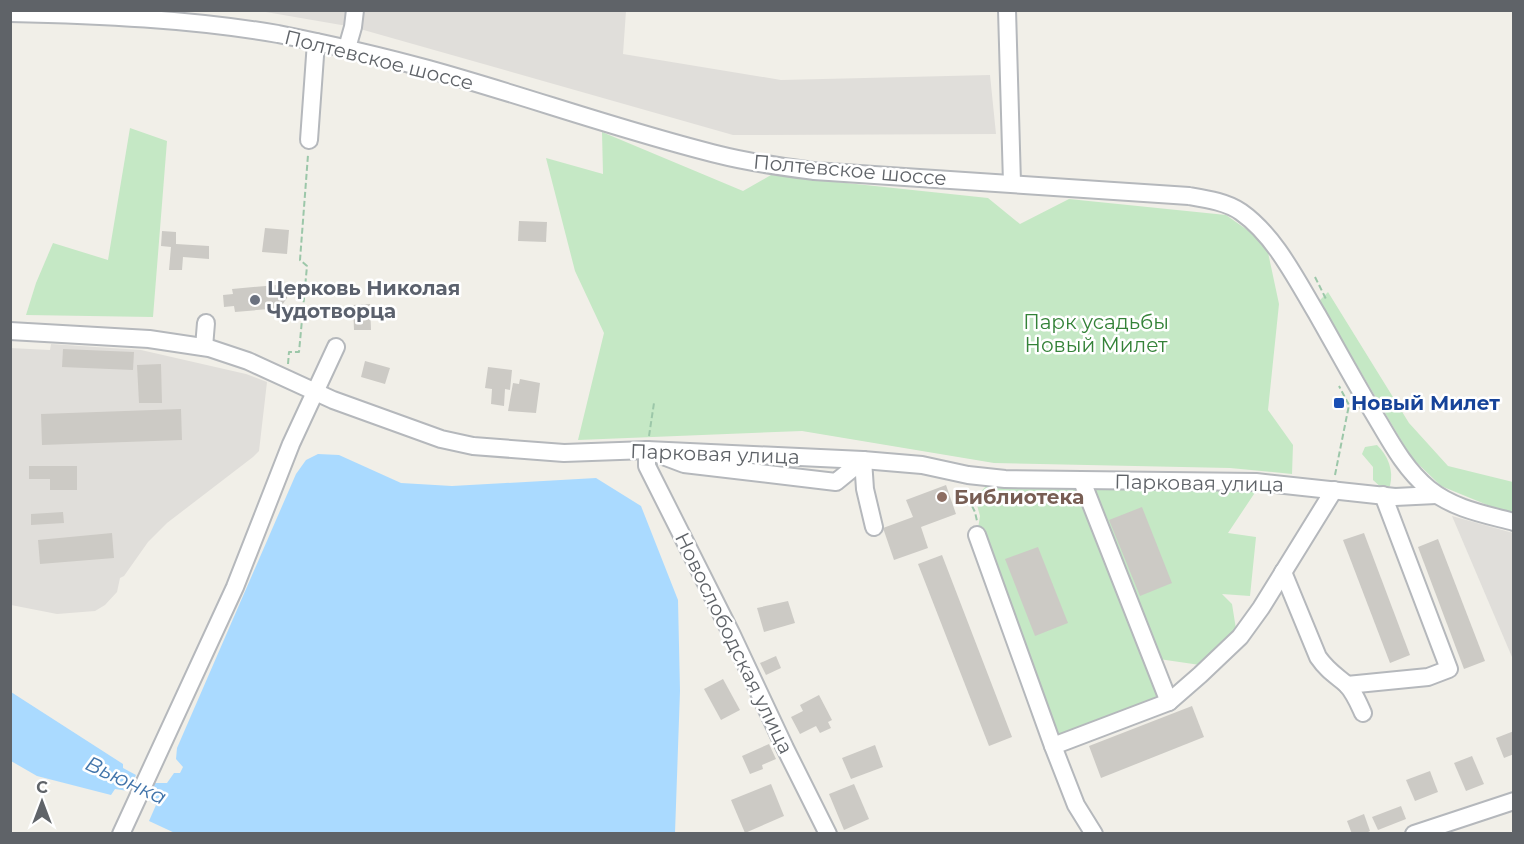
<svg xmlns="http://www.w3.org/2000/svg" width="1524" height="844" viewBox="0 0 1524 844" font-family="Montserrat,sans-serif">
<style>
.industrial{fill:#e0deda}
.green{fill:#c5e8c5}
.water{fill:#aadaff}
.building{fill:#cccac5}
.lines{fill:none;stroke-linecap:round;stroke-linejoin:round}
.minor-casing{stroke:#b5b8bc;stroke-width:20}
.path{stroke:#9cc7a9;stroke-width:2;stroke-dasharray:6 3;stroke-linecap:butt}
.minor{stroke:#fff;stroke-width:16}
.worship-dot{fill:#6b7280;stroke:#fff;stroke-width:2}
.transit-dot{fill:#1a4fb4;stroke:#fff;stroke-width:2}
.education-dot{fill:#8d6e63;stroke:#fff;stroke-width:2}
.labels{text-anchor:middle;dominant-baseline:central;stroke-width:5;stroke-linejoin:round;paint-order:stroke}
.street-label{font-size:20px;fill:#5f6368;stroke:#fff}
.worship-label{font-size:20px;font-weight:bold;fill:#5b616d;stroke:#fff;text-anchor:start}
.park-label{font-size:20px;fill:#348238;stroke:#fff}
.transit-label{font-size:20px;font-weight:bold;fill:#164399;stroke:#fff;text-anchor:start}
.education-label{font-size:20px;font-weight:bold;fill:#785e54;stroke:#fff;text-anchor:start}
.water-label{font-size:21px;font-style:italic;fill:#4174aa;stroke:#fff}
</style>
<rect width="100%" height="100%" fill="#f1efe8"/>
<g class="industrial">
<path d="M 260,11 L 626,11 L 623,54 L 781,80 L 990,75 L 996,134 L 733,135 L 353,27 Z"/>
<path d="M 51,344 L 141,350 L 246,374 L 267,382 L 259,451 L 253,457 L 167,523 L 148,542 L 124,576 L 120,578 L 117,592 L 105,605 L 95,611 L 57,614 L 11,605 L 10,348 L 50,350 Z"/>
<path d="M 1452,516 L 1513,533 L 1513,657 L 1512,657 Z"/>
</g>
<g class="green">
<path d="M 130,128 L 167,141 L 153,317 L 26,315 L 36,283 L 53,243 L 108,260 Z"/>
<path d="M 602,132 L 743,191 L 771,175 L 988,198 L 1020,224 L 1069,199 L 1226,215 L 1266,243 L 1279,304 L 1268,410 L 1293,445 L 1292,474 L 1230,468 L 994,463 L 802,431 L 578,440 L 604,333 L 575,271 L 546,158 L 603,174 Z"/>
<path d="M 1328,292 L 1409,423 L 1448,466 L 1513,482 L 1513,513 L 1497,509 L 1441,486 L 1411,457 L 1319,301 Z"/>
<path d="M 1377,445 C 1388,456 1394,470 1390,486 L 1383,489 L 1373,480 L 1373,467 L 1362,454 L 1365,447 Z"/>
<path d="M 989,483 L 1078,489 L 1256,491 L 1228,533 L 1256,537 L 1250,596 L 1222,594 L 1232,604 L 1236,629 L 1200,665 L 1152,658 L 1169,702 L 1053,746 L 977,535 L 980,516 L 975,498 Z"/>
</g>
<g class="water">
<path d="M 318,454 L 339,455 L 401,483 L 452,486 L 596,478 L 641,506 L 678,600 L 680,691 L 675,833 L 177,834 L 149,821 L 156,805 L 148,800 L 155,783 L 167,783 L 174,773 L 180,773 L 183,767 L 176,759 L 177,748 L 296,474 L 306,460 Z"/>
<path d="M 11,692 L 123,764 L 123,768 L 136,775 L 128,791 L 115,789 L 111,795 L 37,776 L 11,761 Z"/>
</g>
<g class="building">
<path d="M 519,221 L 547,222 L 546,242 L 518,241 Z"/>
<path d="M 265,228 L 289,230 L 287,254 L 262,252 Z"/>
<path d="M 162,231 L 176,232 L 176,244 L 209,246 L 209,259 L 183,257 L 182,270 L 169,270 L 171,247 L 161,246 Z"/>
<path d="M 277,285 L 285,288 L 287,292 L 287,298 L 280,308 L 235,312 L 234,306 L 224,307 L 223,295 L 233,294 L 232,289 Z"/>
<path d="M 370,304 L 371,330 L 354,330 L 353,305 Z"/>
<path d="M 63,349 L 134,352 L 133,370 L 62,367 Z"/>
<path d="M 365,361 L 390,368 L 385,384 L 361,377 Z"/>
<path d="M 161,364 L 162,403 L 139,403 L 137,365 Z"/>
<path d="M 488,367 L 512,370 L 510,390 L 505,389 L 504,406 L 491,404 L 492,389 L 485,388 Z"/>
<path d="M 520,379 L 540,383 L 536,413 L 508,411 L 513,383 L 519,384 Z"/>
<path d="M 181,409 L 182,440 L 42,445 L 41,414 Z"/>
<path d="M 29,466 L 77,466 L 77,490 L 50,490 L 50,479 L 29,479 Z"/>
<path d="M 946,485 L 956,514 L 921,527 L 928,548 L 894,560 L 883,528 L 913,517 L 906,500 Z"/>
<path d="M 1142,507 L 1172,583 L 1140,596 L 1109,520 Z"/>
<path d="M 63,512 L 64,523 L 31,525 L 31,514 Z"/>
<path d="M 112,533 L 114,558 L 40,564 L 38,540 Z"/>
<path d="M 1364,533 L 1410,655 L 1390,663 L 1343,540 Z"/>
<path d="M 1438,539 L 1485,661 L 1464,669 L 1418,547 Z"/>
<path d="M 1038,547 L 1068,623 L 1035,636 L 1005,559 Z"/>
<path d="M 942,555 L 1012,737 L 989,746 L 918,564 Z"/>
<path d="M 788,601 L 795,623 L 764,632 L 757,608 Z"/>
<path d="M 776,656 L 781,668 L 766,675 L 760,663 Z"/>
<path d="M 723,679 L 740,710 L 721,720 L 704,689 Z"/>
<path d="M 819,695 L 832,720 L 828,722 L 831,728 L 820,733 L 816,726 L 800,734 L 791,717 L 803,711 L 800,705 Z"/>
<path d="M 1192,706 L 1204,737 L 1101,778 L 1089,746 Z"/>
<path d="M 1514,731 L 1514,754 L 1504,758 L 1496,738 Z"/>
<path d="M 769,744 L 776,759 L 762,765 L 763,769 L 750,774 L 742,756 Z"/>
<path d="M 875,745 L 883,767 L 851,779 L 842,758 Z"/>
<path d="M 1472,756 L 1484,784 L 1466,791 L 1454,763 Z"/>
<path d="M 1430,771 L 1438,792 L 1415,801 L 1406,780 Z"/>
<path d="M 771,784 L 784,816 L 745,833 L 731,800 Z"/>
<path d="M 854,784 L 869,819 L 844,830 L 829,794 Z"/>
<path d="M 1401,806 L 1406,819 L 1378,830 L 1372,817 Z"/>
<path d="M 1364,814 L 1370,831 L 1364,834 L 1352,834 L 1347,821 Z"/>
</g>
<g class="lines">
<defs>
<g id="minor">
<path d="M 1007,10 L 1012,183"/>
<path d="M 10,13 C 100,15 190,19 278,34 C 328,44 378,55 428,69 C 526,96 622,131 720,155 C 751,163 783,167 814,171 L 1189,196 C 1207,199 1227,202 1241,212 C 1275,236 1296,279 1317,314 C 1338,351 1358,388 1380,424 C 1394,448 1408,472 1429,489 C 1454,509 1484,514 1514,522"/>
<path d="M 347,48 L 353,27 L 355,10"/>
<path d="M 309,140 L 316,42"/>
<path d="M 10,331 L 149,339 L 209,348 L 248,361 L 333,400 L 441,439 L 473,446 L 564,453 L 647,450 L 863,460 L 922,465 L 968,475 L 1005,479 L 1256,482 L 1395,497 L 1436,495"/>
<path d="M 204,347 L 206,323"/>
<path d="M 863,460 L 865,489 L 874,527"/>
<path d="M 1082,481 L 1169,702"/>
<path d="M 977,535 L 1053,746 L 1076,805 L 1094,834"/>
<path d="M 1283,572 L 1318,657 C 1327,670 1334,674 1346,684 C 1354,692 1358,702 1363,713"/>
<path d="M 1347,685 L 1428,677 L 1449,669 L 1383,495"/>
<path d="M 1053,746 L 1169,702 L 1200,675 L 1240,637 L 1261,608 L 1334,490"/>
<path d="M 121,834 L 235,587 L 291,444 L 336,347"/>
<path d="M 828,834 L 785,748 L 731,633 L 647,466 L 647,450 L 684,464 L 836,482 L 863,460"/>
<path d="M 1414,834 L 1514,801"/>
</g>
</defs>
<use href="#minor" class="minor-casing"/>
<g class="path">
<path d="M 1315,277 L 1327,301"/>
<path d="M 288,364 L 289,352 L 299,352 L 307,266 L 300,260 L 308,155"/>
<path d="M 649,436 L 654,403"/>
<path d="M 1335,475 L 1349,405 L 1339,386"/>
<path d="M 964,490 L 975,512 L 977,521"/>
</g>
<use href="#minor" class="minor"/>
</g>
<circle class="worship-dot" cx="255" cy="300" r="6"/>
<rect class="transit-dot" x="1333" y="397" width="12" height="12" rx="3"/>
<circle class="education-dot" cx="942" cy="497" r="6"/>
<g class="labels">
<g class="street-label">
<text transform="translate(379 60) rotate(14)">Полтевское шоссе</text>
<text transform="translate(850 170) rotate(5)">Полтевское шоссе</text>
<text transform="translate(715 454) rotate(2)">Парковая улица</text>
<text transform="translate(1199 483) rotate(1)">Парковая улица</text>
<text transform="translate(734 643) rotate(64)">Новослободская улица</text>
</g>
<g class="worship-label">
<text x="267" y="288">Церковь Николая<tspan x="267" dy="23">Чудотворца</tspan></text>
</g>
<g class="park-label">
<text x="1096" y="322">Парк усадьбы<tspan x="1096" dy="23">Новый Милет</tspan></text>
</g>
<g class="transit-label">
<text x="1351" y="403">Новый Милет</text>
</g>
<g class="education-label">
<text x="954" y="497">Библиотека</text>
</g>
<g class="water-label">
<text transform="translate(126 780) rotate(25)">Вьюнка</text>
</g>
</g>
<rect width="1524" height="844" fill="none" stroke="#5f6368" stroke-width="24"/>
<g transform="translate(42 802)" stroke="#ffffff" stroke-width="4.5" paint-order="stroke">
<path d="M0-4.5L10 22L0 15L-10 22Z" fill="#5f6368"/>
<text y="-9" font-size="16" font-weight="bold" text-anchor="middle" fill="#5f6368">С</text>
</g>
</svg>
